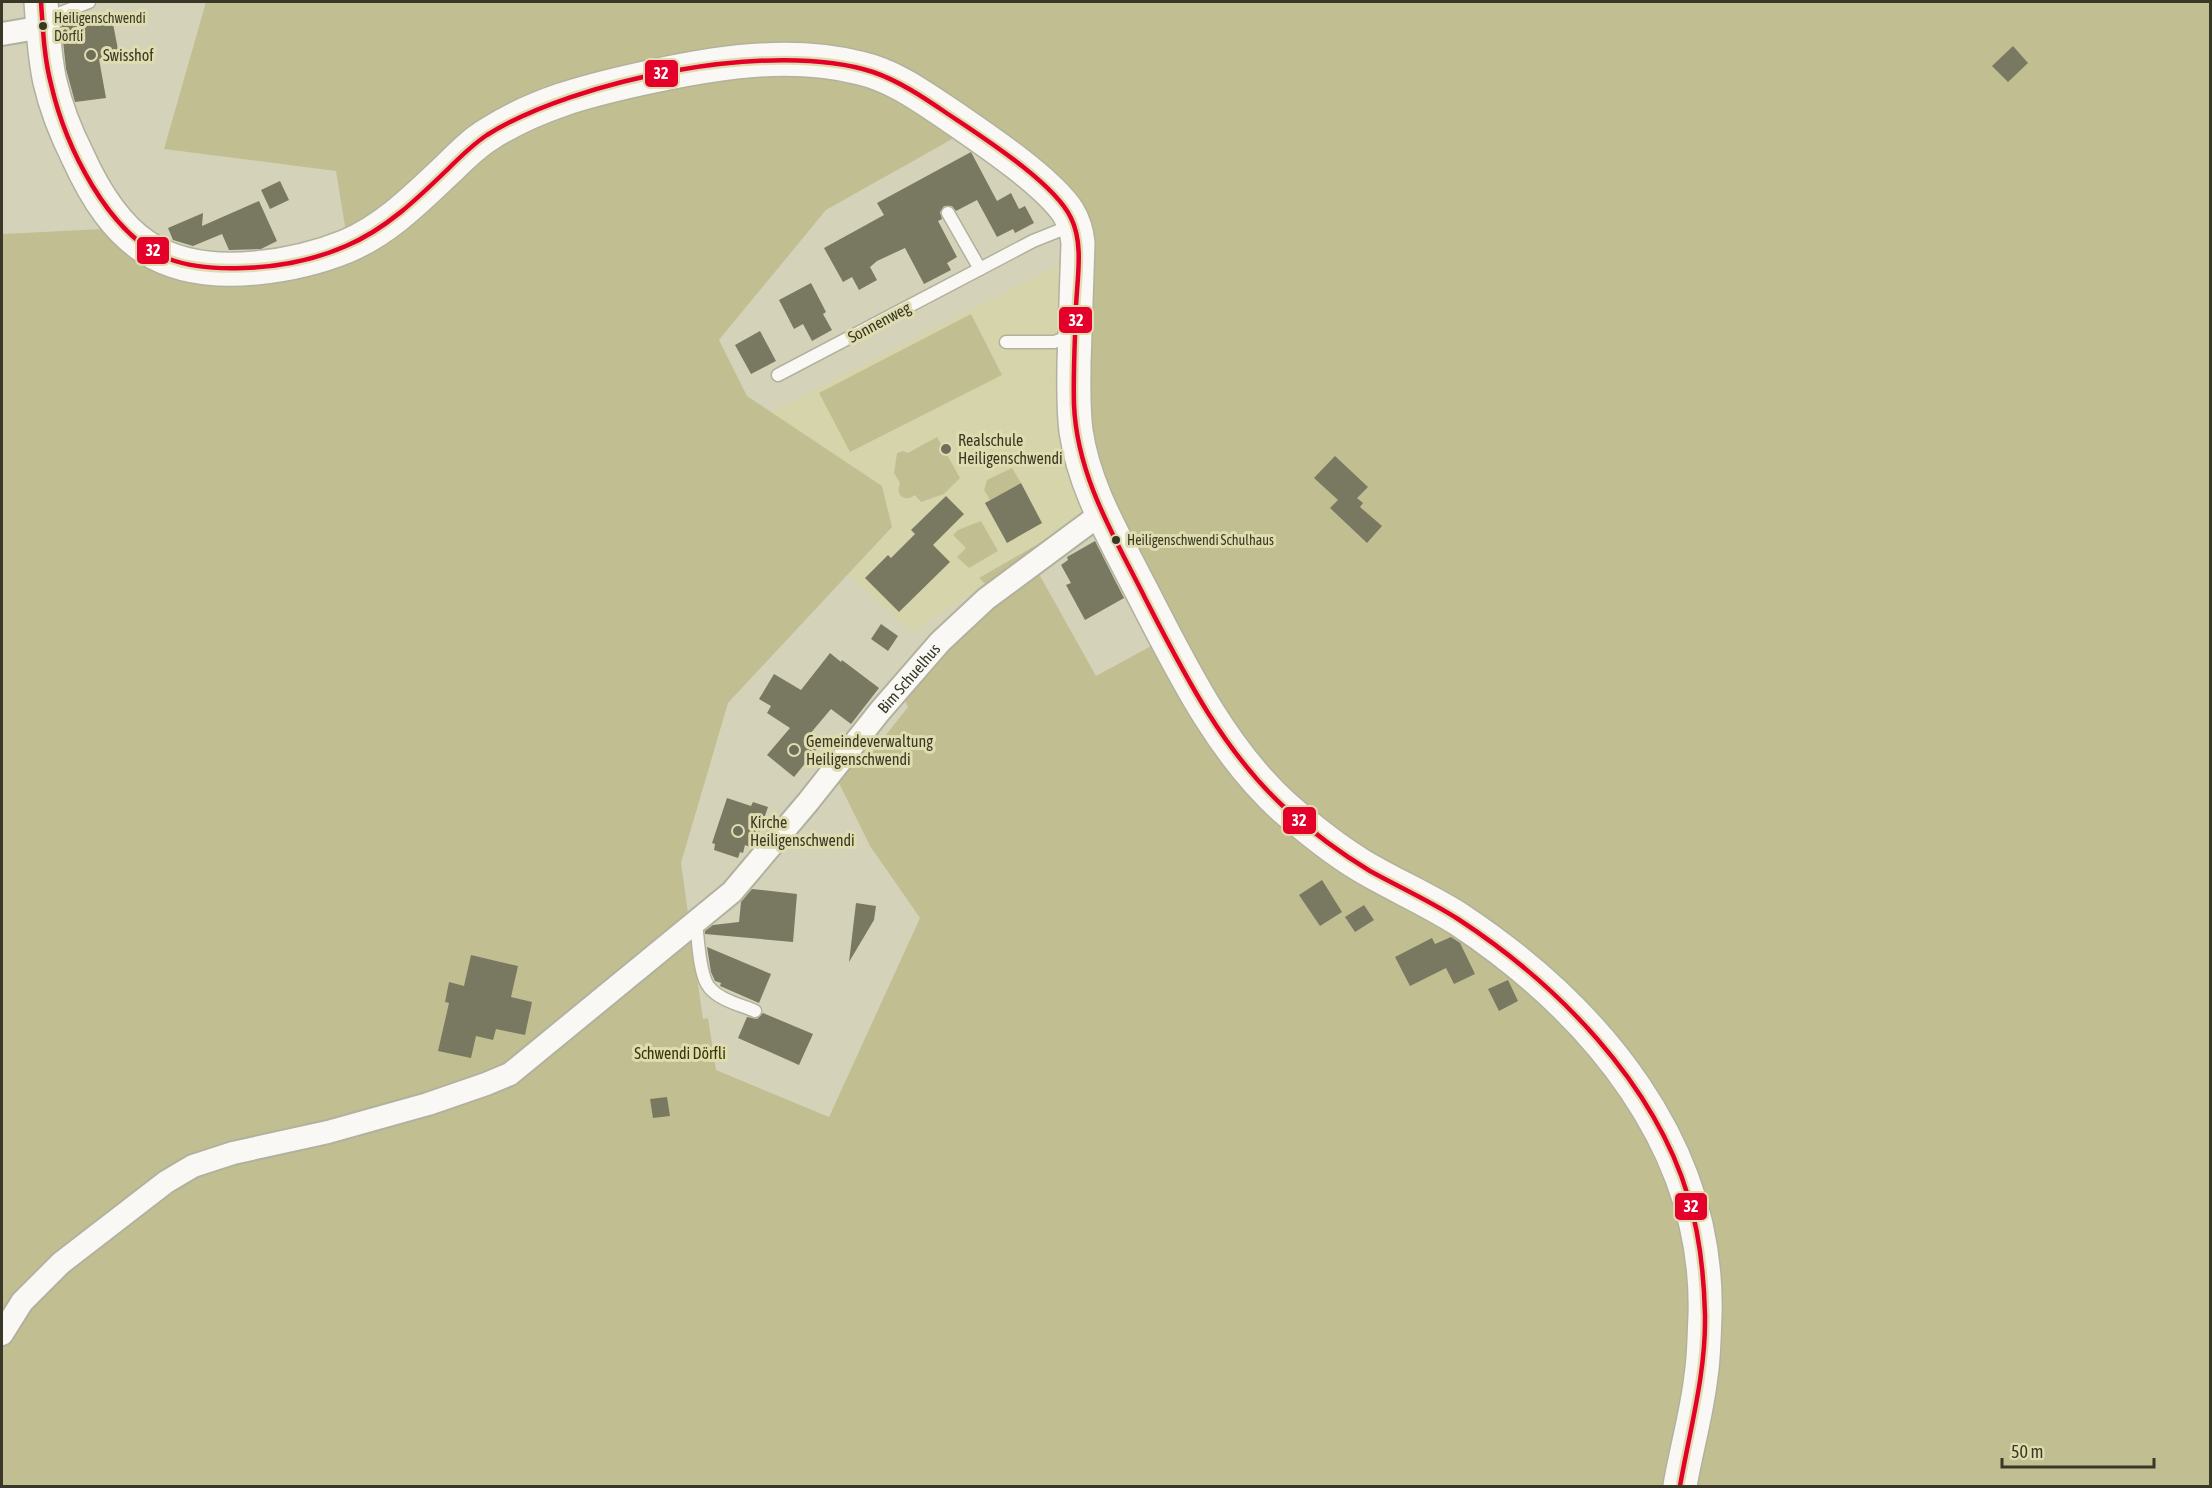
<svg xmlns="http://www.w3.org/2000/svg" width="2212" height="1488" viewBox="0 0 2212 1488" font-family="'Asap Condensed',sans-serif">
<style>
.built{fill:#d6d4ab}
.green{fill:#c1bf92;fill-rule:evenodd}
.building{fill:#797860}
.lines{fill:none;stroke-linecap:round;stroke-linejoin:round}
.lane-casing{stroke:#b2b19d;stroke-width:15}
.street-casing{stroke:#b2b19d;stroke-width:26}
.secondary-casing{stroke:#b2b19d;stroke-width:36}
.lane{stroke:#f9f8f5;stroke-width:12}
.street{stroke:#f9f8f5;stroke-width:22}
.secondary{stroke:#f9f8f5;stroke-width:33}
.bus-1-casing{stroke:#dfddaf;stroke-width:9}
.bus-1{stroke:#e4002b;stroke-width:4.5}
.bus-dot{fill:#393826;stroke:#dfddaf;stroke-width:2}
.poi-dot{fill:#6f6e5a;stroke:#dfddaf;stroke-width:2}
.labels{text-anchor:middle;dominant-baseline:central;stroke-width:6;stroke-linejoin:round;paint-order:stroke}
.bus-label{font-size:14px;fill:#393826;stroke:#dfddaf;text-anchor:start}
.poi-label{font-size:16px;fill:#393826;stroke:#dfddaf;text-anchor:start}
.street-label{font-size:16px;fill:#393826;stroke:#dfddaf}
.park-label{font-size:16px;fill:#383504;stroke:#dfddaf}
.line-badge{stroke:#dfddaf;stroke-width:2}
.badge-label{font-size:16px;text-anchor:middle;font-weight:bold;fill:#fff}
</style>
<rect width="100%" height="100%" fill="#d4d3ba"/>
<path class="built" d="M 1059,265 L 1055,410 L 1087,515 L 913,632 L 848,575 L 892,527 L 882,486 L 771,412 Z"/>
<g class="green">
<path d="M 206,2 L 2210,2 L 2210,1486 L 2,1486 L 2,234 L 122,228 L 167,259 L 348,245 L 336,171 L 164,149 ZM 970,129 L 1078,243 L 1097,504 L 1166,638 L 1096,676 L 1034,565 L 900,690 L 908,707 L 862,765 L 846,755 L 833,771 L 870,846 L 920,918 L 829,1117 L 716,1070 L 708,1018 L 703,1019 L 681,863 L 728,703 L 892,527 L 882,486 L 747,396 L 719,340 L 826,210 Z"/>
<path d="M 971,314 L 1002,375 L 850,452 L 819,393 Z"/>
<path d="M 937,437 L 960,478 L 944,494 L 921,502 L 915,495 C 904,503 895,495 900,483 L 894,473 L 897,453 L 903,451 L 908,453 Z"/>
<path d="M 1012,468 L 1021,483 L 990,500 L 984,490 L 987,480 Z"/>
<path d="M 981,521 L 998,551 L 969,568 L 957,557 L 966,548 L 953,535 L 958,530 Z"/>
<path d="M 1050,537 L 1052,541 L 990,588 L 979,578 Z"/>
</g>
<g class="building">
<path d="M 111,13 L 119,55 L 99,59 L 106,98 L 75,102 L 66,69 L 61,22 Z"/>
<path d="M 2013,46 L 2028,63 L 2008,82 L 1992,66 Z"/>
<path d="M 971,152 L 997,201 L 1011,193 L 1019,209 L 1025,206 L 1034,223 L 1015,233 L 1013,229 L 997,237 L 977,200 L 956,211 L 952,206 L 944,206 L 940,212 L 942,219 L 938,221 L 957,257 L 947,263 L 951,270 L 924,284 L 905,248 L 877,261 L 870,267 L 877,280 L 859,290 L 852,277 L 843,282 L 824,248 L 884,215 L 877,203 Z"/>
<path d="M 280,181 L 289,200 L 270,209 L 261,190 Z"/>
<path d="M 259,201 L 277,241 L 261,249 L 229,250 L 222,234 L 193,246 L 173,240 L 168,228 L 203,213 L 202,226 Z"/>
<path d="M 811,283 L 826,312 L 823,314 L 832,330 L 812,341 L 803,324 L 794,329 L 779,300 Z"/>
<path d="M 760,331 L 776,361 L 751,374 L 735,345 Z"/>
<path d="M 1335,456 L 1368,487 L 1357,498 L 1363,503 L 1360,507 L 1382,526 L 1367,543 L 1330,508 L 1338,500 L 1314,478 Z"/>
<path d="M 1021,483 L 1042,523 L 1007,543 L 985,503 Z"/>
<path d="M 946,496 L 964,514 L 933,545 L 950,562 L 899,612 L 865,578 L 888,555 L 891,558 L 915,534 L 911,530 Z"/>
<path d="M 1095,541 L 1124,598 L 1085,620 L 1066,585 L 1071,583 L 1061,565 L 1068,560 L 1067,557 Z"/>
<path d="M 881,624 L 898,636 L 888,651 L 871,639 Z"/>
<path d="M 830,653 L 841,662 L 842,660 L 879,688 L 851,724 L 831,709 L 809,735 L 821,744 L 794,777 L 767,755 L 790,728 L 767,713 L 771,706 L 759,699 L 774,674 L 801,690 Z"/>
<path d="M 727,798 L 751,806 L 753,802 L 768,807 L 756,842 L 752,848 L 745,845 L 743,853 L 740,852 L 738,858 L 714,850 L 715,844 L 712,843 Z"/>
<path d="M 1322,880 L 1342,912 L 1320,926 L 1299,895 Z"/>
<path d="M 752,889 L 797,894 L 793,942 L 705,934 L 705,931 L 713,925 L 739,922 L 741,902 Z"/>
<path d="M 856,903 L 876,906 L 874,920 L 849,962 Z"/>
<path d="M 1364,905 L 1374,920 L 1355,932 L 1345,917 Z"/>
<path d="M 1451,937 L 1460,943 L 1475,974 L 1454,984 L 1446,968 L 1410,986 L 1395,957 L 1432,938 L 1435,944 Z"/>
<path d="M 707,947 L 771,974 L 759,1003 L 720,986 L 721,983 L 715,981 L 711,972 Z"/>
<path d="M 471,955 L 518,966 L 511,997 L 532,1002 L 525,1035 L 496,1029 L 493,1040 L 476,1036 L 471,1058 L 438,1051 L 449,1003 L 445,1002 L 449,982 L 464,986 Z"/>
<path d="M 1508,980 L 1518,1001 L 1499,1011 L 1488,989 Z"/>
<path d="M 763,1013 L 813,1034 L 799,1065 L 738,1038 L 747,1017 L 757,1019 Z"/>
<path d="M 667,1097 L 670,1116 L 653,1118 L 650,1099 Z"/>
</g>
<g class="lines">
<defs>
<g id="lane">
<path d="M 45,19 L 89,2"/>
<path d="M 948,213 L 980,269"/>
<path d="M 1006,342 L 1054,342 L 1073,336"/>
<path d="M 778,375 L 1033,241 L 1073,225"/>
<path d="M 696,922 C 698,938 699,975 709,987 C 719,1000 741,1005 755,1011"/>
</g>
<g id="street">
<path d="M 2,34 L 43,27"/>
<path id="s1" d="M 2,1334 L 22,1302 L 61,1263 L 166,1182 L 193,1166 L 233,1153 L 328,1132 L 428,1104 L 486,1084 L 510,1074 L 732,892 L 808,802 L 880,711 L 940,642 L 986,599 L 1102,513"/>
</g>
<path id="secondary" d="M 41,2 C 43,28 44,55 50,82 C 56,108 66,133 78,157 C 116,241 162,277 256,268 C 287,265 318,258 347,246 C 387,229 417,198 448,169 C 461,156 474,143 489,134 C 536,104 586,91 640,79 C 711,63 788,50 860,68 C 895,76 924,98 954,118 C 986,140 1047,181 1068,212 C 1074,222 1077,232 1078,243 C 1077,283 1075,323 1074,363 C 1074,386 1073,408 1076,431 C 1084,486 1112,533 1137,582 C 1178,661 1218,747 1284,807 C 1308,828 1334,849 1362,866 C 1394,885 1429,900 1460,920 C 1595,1010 1710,1146 1705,1316 C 1704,1336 1704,1357 1701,1376 C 1697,1413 1686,1450 1680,1486"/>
</defs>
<use href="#lane" class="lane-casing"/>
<use href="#street" class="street-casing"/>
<use href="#secondary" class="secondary-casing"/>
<use href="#lane" class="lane"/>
<use href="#street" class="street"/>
<use href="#secondary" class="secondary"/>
<defs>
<path id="bus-1" d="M 41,2 C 43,30 44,57 51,84 C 65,145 108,236 169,259 C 193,268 218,269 243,268 C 278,267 314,260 346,246 C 386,229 417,199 448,169 C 460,157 472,145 487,135 C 574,80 774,39 873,72 C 899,81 923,97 945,112 C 979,135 1054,182 1071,218 C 1084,244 1077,279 1076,307 C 1075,340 1073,373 1074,405 C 1077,476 1114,536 1145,598 C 1183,672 1222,750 1285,808 C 1311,831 1340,853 1370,871 C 1399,887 1430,901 1458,919 C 1556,983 1654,1082 1688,1196 C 1700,1235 1704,1275 1705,1315 C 1706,1373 1690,1429 1680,1486"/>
</defs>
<use href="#bus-1" class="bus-1-casing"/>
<use href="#bus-1" class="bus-1"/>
</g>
<g class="bus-dot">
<circle cx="43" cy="26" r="5"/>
<circle cx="1116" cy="540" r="5"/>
</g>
<g class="poi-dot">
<circle cx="91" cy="55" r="6"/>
<circle cx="946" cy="449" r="6"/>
<circle cx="794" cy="750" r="6"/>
<circle cx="738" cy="831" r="6"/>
</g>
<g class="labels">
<g class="bus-label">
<text x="54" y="18">Heiligenschwendi<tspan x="54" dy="18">Dörfli</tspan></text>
<text x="1127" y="540">Heiligenschwendi Schulhaus</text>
</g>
<g class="poi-label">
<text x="103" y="55">Swisshof</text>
<text x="958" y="440">Realschule<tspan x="958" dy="18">Heiligenschwendi</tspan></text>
<text x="806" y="741">Gemeindeverwaltung<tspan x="806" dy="18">Heiligenschwendi</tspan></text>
<text x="750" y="822">Kirche<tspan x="750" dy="18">Heiligenschwendi</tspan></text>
</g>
<g class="street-label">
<text transform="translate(879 322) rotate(-28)">Sonnenweg</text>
<text stroke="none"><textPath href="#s1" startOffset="1152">Bim Schuelhus</textPath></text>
</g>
<g class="park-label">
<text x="680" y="1053">Schwendi Dörfli</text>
</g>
</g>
<g class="line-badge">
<rect x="644" y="59" width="35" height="29" rx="6" fill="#e4002b"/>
<rect x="136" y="236" width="34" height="29" rx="6" fill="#e4002b"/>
<rect x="1058" y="306" width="35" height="28" rx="6" fill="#e4002b"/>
<rect x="1282" y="806" width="35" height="29" rx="6" fill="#e4002b"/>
<rect x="1674" y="1192" width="34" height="29" rx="6" fill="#e4002b"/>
</g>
<g class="badge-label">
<text x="661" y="79">32</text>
<text x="153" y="256">32</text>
<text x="1076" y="326">32</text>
<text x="1299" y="826">32</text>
<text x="1691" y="1212">32</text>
</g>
<rect width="2212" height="1488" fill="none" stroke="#393826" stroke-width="6"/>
<path d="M2002 1458v9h152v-9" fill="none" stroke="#393826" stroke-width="3"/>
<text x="2011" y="1458" font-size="18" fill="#393826" stroke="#dfddaf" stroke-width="4.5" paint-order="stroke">50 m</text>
</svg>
